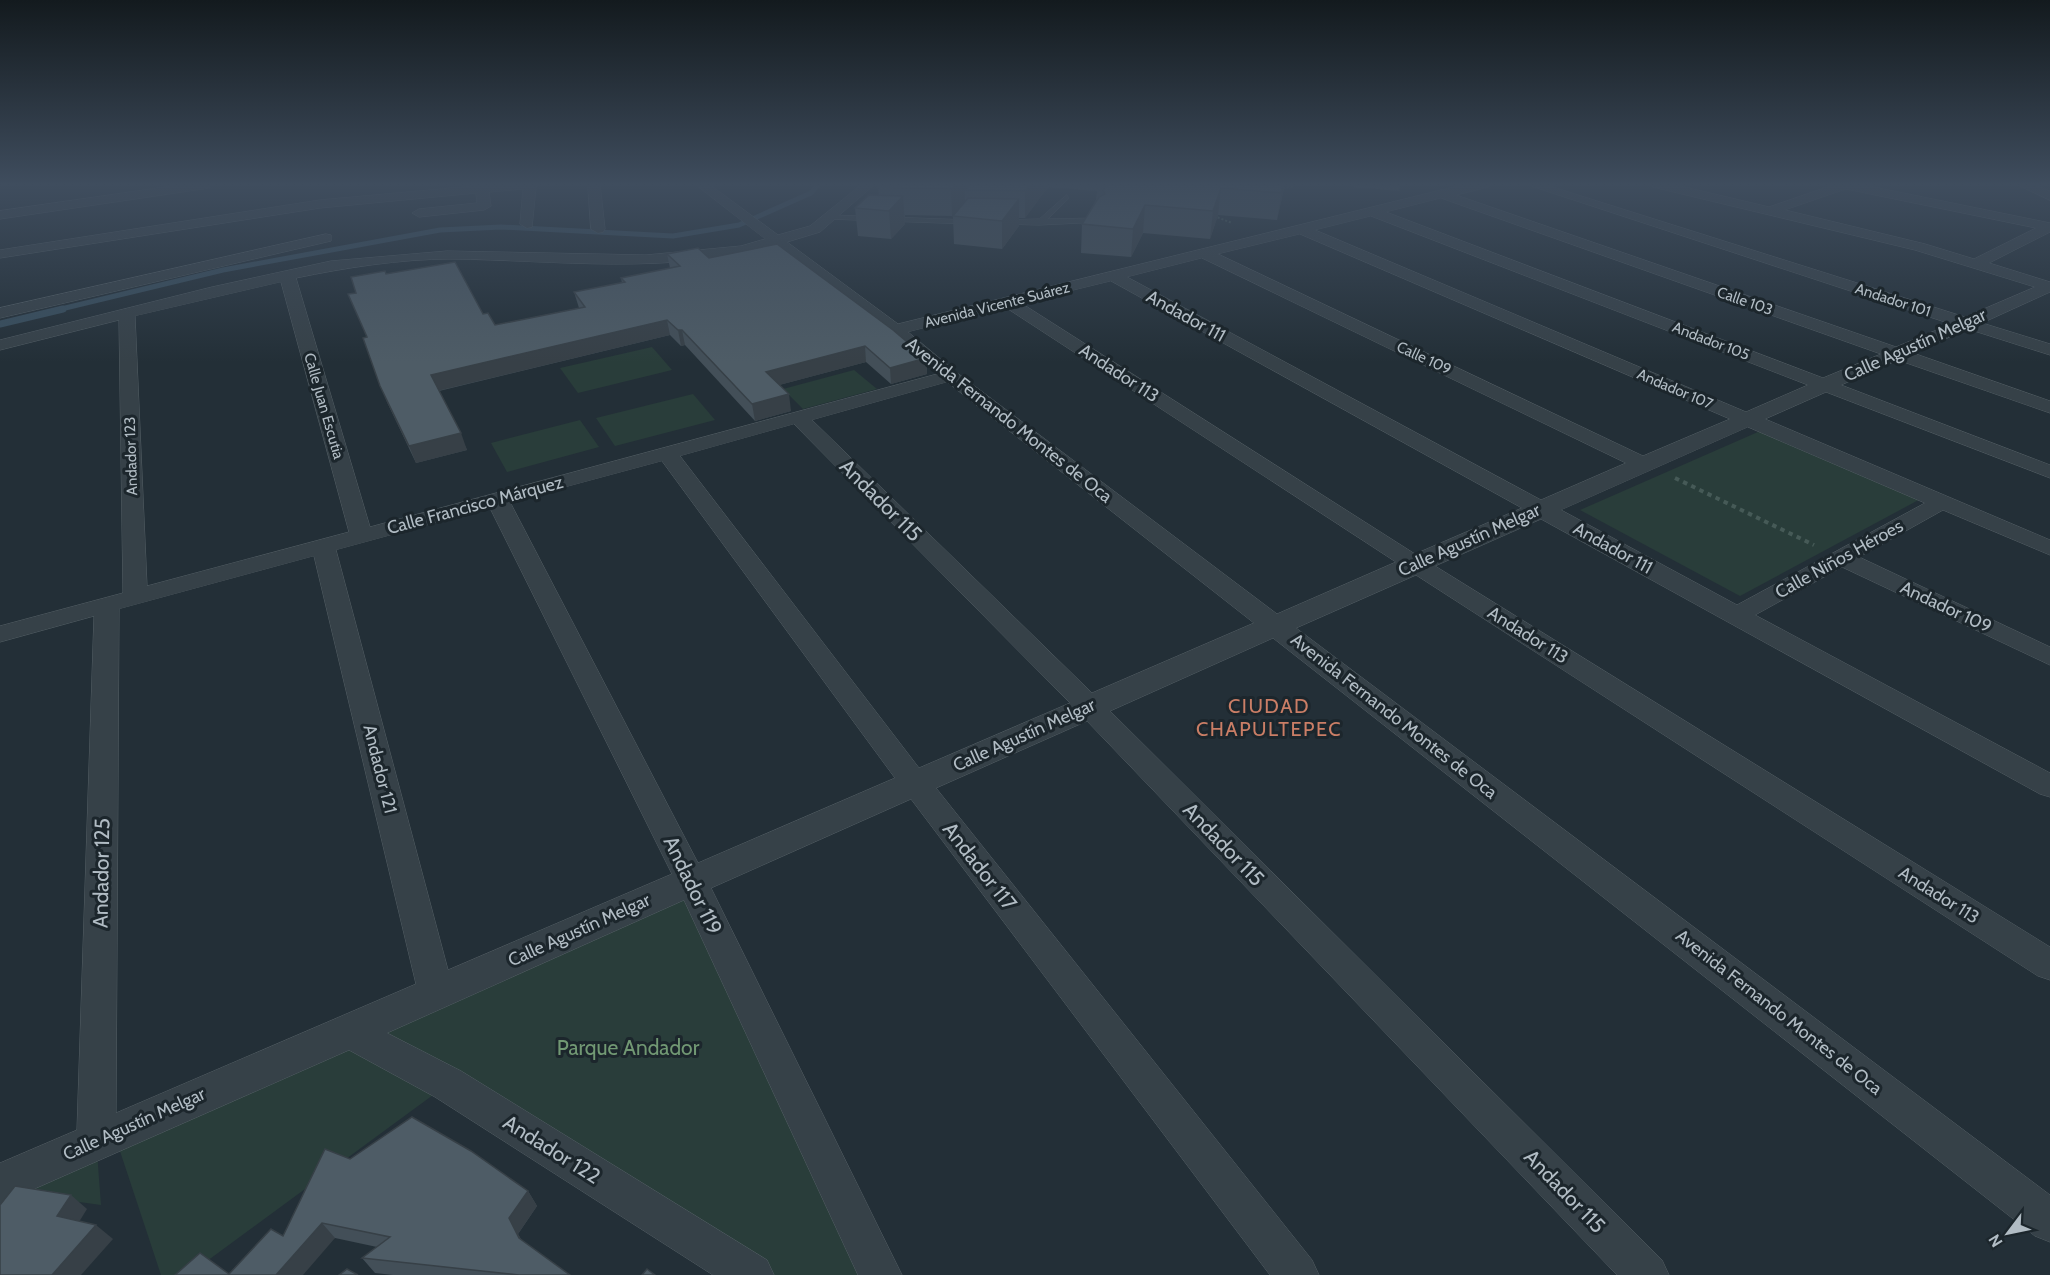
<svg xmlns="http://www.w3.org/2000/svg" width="2050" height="1275" viewBox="0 0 2050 1275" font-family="Cabin,sans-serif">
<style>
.green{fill:#293d3a}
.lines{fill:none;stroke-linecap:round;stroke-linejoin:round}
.stream-far1{stroke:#384e5d;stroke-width:5}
.stream{stroke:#384e5d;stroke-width:7}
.lane-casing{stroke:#545f65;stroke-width:1}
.street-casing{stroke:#545f65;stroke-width:1}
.path-far1{stroke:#465a57;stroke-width:2;stroke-dasharray:2 2;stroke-linecap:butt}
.path{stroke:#465a57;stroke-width:4;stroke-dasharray:4.5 4.5;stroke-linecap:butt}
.lane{fill:#364148;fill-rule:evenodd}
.street{fill:#364148;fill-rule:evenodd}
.wall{fill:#434f58}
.shaded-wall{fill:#374047}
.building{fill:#4e5c66;stroke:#374047;stroke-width:1.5}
.labels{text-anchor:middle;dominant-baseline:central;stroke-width:6;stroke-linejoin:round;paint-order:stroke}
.far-street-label{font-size:15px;fill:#b1bcc4;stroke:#1c262c}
.street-label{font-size:18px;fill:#b1bcc4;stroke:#1c262c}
.neighbourhood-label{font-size:20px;letter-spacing:1.5px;fill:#ca7e66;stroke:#1c262c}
.near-street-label{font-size:21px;fill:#b1bcc4;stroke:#1c262c}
.near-park-label{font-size:21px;fill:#719873;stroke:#1c262c}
</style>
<rect width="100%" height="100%" fill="#232f37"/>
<g class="green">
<path d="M 652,347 L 672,370 L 578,393 L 560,368 Z"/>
<path d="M 854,370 L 877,389 L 803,409 L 783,389 Z"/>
<path d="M 693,394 L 715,420 L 615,446 L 596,418 Z"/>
<path d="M 580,420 L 599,447 L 507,472 L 491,443 Z"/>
<path d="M 1767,428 L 1926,496 L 1740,596 L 1580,510 Z"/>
<path d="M 691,881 L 880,1275 L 752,1275 L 448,1084 L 188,1275 L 161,1275 L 114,1133 Z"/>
<path d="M 97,1152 L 101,1205 L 36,1196 L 0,1235 L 0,1200 Z"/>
</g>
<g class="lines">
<path class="stream-far1" d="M 57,310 L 223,270 L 440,230 L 501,227 L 673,236 L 739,225 L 811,193 L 819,184"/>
<path class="stream" d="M 0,324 L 63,309"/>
<defs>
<g id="lane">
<path d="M 1067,195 L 1069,198 L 1048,219 L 1098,218 L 1102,220 L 1101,222 L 1039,225 L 1001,224 L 997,222 L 1001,220 L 1039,219 Z"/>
<path d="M 831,215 L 970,220 L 974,222 L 970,224 L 828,219 L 827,217 Z"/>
</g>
<g id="street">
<path d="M 186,184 L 215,184 L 209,188 L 0,219 L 0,211 Z"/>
<path d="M 496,184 L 539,184 L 536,187 L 532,227 L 527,228 L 520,224 L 523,189 L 489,192 L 491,206 L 484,210 L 419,217 L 412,213 L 419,209 L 477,203 L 476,193 L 320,208 L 0,258 L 0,250 L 320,200 Z"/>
<path d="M 588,184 L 600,184 L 605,229 L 603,232 L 598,233 L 591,229 Z"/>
<path d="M 695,184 L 709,184 L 778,235 L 810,226 L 862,184 L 875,184 L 820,232 L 787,242 L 898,324 L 1441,190 L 1469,184 L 1489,184 L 1488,187 L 1456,195 L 1896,347 L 1951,324 L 1525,184 L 1543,184 L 1965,317 L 2035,287 L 1915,250 L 1653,187 L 1652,184 L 1672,184 L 1769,207 L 1836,184 L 1859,184 L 2050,223 L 2050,232 L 1989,263 L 2050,282 L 2050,292 L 1982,323 L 2050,344 L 2050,355 L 1968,329 L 1913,353 L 2050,401 L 2050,413 L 1898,360 L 1841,385 L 2050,465 L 2050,478 L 1826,392 L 1765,419 L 2050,540 L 2050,555 L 1943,510 L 1859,557 L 2050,647 L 2050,665 L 1842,567 L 1755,615 L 2050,773 L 2050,797 L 2040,794 L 1541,519 L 1435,566 L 2050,947 L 2050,980 L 2038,976 L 1416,575 L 1296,628 L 2050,1195 L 2050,1242 L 2035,1236 L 1273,638 L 1110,711 L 1662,1260 L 1669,1275 L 1617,1275 L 1087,721 L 936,788 L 1312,1260 L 1319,1275 L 1270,1275 L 911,799 L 711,888 L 902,1275 L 858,1275 L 684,900 L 387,1033 L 461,1071 L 767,1260 L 774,1275 L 713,1275 L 435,1097 L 349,1050 L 0,1204 L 0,1163 L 77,1130 L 94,616 L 0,642 L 0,626 L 123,593 L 119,320 L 0,350 L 0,340 L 212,287 L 331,261 L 447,251 L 646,255 L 741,246 L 765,239 ZM 1846,189 L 2036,228 L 1974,259 L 1925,244 L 1785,210 ZM 1441,198 L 1881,354 L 1823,378 L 1386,212 ZM 1371,216 L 1808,385 L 1746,412 L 1315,230 ZM 1300,234 L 1730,419 L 1643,456 L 1218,254 ZM 774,245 L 889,334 L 937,374 L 370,527 L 296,278 C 344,268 401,259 450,259 C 557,260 670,276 774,245 ZM 1202,258 L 1626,463 L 1541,500 L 1127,277 ZM 1111,281 L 1522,508 L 1415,554 L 1021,303 ZM 281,282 L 349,532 L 147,586 L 135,316 ZM 1005,307 L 1396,562 L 1277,614 L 956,372 L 908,332 ZM 947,382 L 1254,623 L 1092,693 L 812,420 ZM 794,424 L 1070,703 L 919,768 L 680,456 ZM 1748,427 L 1925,503 L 1737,605 L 1561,510 ZM 662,461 L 895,778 L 698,863 L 510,502 ZM 490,508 L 672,874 L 448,970 L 336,550 ZM 314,556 L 416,984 L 116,1113 L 119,609 Z"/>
<path d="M 2016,184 L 2032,184 L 2050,191 L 2050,200 Z"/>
<path d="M 326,234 L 331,235 L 331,241 L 0,318 L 0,308 Z"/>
</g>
</defs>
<use href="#lane" class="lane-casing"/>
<use href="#street" class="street-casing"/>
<g class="path-far1">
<path d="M 1279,189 L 1302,184"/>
<path d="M 1214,216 L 1232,223"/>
</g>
<path class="path" d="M 1675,478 L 1814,545"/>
<use href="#lane" class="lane"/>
<use href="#street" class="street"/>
</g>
<g class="wall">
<path d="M 882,184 L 1285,184 L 1277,220 L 1218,215 L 1210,239 L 1143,233 L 1131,257 L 1081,253 L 1082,224 L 1096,200 L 1097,191 L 1048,187 L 1025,218 L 1019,218 L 1019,226 L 1002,249 L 954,244 L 953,216 L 965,202 L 965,201 L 952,216 L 905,215 L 905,224 L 891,239 L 858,236 L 855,208 L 879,196 L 878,187 Z"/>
<path d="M 1355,184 L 1401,184 L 1399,191 L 1354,187 Z"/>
<path d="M 667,254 L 709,258 L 926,358 L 927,374 L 891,384 L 866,362 L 779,385 L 791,411 L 755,421 L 685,345 L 681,346 L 670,335 L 439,391 L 467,450 L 416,463 L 387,402 L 363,338 L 367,337 L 348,294 L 356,293 L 386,274 L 483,314 L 495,325 L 579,308 L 574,292 L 622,283 L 621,278 L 670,268 Z"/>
<path d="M 350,1159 L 528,1191 L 537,1206 L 518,1234 L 522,1241 L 570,1275 L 393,1275 L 375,1273 L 362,1258 L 377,1247 L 335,1238 L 229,1274 L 283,1236 Z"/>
</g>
<g class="shaded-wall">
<path d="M 956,184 L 980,184 L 965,190 L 965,201 L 952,216 L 951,189 Z"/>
<path d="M 1031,184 L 1048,184 L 1048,187 L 1025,218 L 1025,191 Z"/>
<path d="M 1283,184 L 1285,184 L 1284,186 L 1277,220 Z"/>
<path d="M 1221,188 L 1218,215 L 1210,239 L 1213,211 Z"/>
<path d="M 903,196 L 905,224 L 891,239 L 889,211 Z"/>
<path d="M 1019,199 L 1019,226 L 1002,249 L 1002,221 Z"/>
<path d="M 1145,205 L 1143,233 L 1131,257 L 1133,229 Z"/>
<path d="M 667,320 L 670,335 L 437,391 L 431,375 Z"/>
<path d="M 678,330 L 682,330 L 685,345 L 681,346 Z"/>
<path d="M 865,346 L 866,362 L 768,388 L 766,372 Z"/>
<path d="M 926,358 L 927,374 L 891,384 L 890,368 Z"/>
<path d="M 789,394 L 791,411 L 755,421 L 752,404 Z"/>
<path d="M 461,433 L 467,450 L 416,463 L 409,446 Z"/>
<path d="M 528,1191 L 537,1206 L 518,1234 L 529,1253 L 519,1238 L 509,1218 Z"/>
<path d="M 71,1195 L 87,1209 L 74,1230 L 57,1216 Z"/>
<path d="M 322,1223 L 335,1238 L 303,1275 L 276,1275 Z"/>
<path d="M 96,1225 L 113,1239 L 81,1275 L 52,1275 Z"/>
</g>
<g class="building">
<path d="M 882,184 L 956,184 L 951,189 L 878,187 Z"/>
<path d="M 970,184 L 1031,184 L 1025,191 L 965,190 Z"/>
<path d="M 1107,184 L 1283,184 L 1281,193 L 1221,188 L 1213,211 L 1145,205 L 1133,229 L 1082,224 L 1099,197 L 1105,194 L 1103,190 Z"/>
<path d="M 869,195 L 903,196 L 889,211 L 855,208 Z"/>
<path d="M 968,198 L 1019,199 L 1002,221 L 953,216 Z"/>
<path d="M 777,244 L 893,330 L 926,358 L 890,368 L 865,346 L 766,372 L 789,394 L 752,404 L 682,330 L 678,330 L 667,320 L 431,375 L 461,433 L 409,446 L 380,386 L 363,338 L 367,337 L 348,294 L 356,293 L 351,277 L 385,271 L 386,274 L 455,262 L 483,314 L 488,313 L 495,325 L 585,307 L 574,292 L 625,282 L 621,278 L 680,266 L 667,254 L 698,248 L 709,258 Z"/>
<path d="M 412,1117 L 471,1151 L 528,1191 L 509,1218 L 519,1238 L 570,1275 L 519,1275 L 362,1258 L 390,1237 L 322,1223 L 276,1275 L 175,1275 L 200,1253 L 229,1274 L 271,1229 L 283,1236 L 325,1149 L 350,1159 Z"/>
<path d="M 15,1186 L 71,1195 L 57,1216 L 96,1225 L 52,1275 L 0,1275 L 0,1205 Z"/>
<path d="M 347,1269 L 358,1275 L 339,1275 Z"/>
<path d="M 647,1269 L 655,1275 L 642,1275 Z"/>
</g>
<linearGradient id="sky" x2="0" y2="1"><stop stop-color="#131a1e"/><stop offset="0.51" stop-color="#3f4d5e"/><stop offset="1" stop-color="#3f4d5e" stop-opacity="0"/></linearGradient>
<rect width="2050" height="362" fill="url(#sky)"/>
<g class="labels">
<g class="far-street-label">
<text transform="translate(1893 300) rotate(18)">Andador 101</text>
<text transform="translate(1745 301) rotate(19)">Calle 103</text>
<text transform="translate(997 305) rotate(-14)">Avenida Vicente Suárez</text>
<text transform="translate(1711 341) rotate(21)">Andador 105</text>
<text transform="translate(1424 358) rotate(25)">Calle 109</text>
<text transform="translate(1675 389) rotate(23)">Andador 107</text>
<text transform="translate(324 406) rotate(74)">Calle Juan Escutia</text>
<text transform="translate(131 456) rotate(-92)">Andador 123</text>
</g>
<g class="street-label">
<text transform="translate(1186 316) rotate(29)">Andador 111</text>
<text transform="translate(1915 345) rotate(-24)">Calle Agustín Melgar</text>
<text transform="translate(1119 373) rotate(33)">Andador 113</text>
<text transform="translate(1009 420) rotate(38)">Avenida Fernando Montes de Oca</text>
<text transform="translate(475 505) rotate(-15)">Calle Francisco Márquez</text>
<text transform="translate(1469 540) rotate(-24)">Calle Agustín Melgar</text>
<text transform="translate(1613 548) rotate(29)">Andador 111</text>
<text transform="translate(1839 559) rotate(-29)">Calle Niños Héroes</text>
<text transform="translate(1946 607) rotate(25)">Andador 109</text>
<text transform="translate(1528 635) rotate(32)">Andador 113</text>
<text transform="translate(1394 716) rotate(38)">Avenida Fernando Montes de Oca</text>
<text transform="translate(1024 735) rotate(-24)">Calle Agustín Melgar</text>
<text transform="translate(380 769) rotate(76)">Andador 121</text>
<text transform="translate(1939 895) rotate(32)">Andador 113</text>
<text transform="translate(579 930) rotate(-24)">Calle Agustín Melgar</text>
<text transform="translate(1779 1012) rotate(38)">Avenida Fernando Montes de Oca</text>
<text transform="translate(134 1124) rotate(-24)">Calle Agustín Melgar</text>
</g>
<g class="neighbourhood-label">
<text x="1269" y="706">CIUDAD<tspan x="1269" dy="23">CHAPULTEPEC</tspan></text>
</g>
<g class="near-street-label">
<text transform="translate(881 500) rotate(45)">Andador 115</text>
<text transform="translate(1224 844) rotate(46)">Andador 115</text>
<text transform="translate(980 866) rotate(52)">Andador 117</text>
<text transform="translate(101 873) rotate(-89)">Andador 125</text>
<text transform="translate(693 885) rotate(64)">Andador 119</text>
<text transform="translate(552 1149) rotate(32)">Andador 122</text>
<text transform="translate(1565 1191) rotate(46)">Andador 115</text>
</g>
<g class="near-park-label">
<text x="628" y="1047">Parque Andador</text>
</g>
</g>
<g transform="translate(2008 1233) rotate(238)" stroke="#1c262c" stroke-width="4.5" paint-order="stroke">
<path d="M0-4.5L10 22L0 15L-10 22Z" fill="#b1bcc4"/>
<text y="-9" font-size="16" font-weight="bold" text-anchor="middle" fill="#b1bcc4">N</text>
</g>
</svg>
